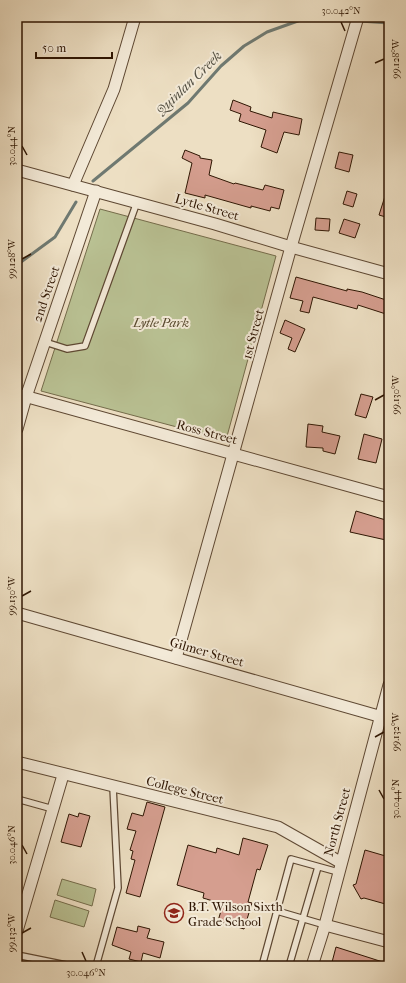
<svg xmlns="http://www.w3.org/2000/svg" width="406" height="983" viewBox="0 0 406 983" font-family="'IM FELL French Canon',serif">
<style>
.green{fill:#b9c193;stroke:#746c4b}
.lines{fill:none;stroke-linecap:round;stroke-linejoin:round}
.stream{stroke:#6f7971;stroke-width:3}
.building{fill:#d59e8f;stroke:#2f1603}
.service-casing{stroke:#5e4833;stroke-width:8}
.minor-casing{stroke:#5e4833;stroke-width:13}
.service{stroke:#f3ead8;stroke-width:5.5}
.minor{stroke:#f3ead8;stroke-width:11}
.ticks{fill:none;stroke:#2f1603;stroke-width:1.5}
.labels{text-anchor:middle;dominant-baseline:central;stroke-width:4;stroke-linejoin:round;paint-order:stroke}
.street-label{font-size:13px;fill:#2f1603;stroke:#f3ead8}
.park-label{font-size:13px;font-style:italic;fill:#58492e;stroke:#f3ead8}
.poi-label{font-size:13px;fill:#2f1603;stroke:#f3ead8;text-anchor:start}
.water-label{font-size:14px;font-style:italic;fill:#545043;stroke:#f3ead8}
.neatline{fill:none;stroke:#2f1603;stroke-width:1.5}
.ticks-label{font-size:10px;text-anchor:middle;fill:#2f1603}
</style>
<rect width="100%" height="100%" fill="#eddfc3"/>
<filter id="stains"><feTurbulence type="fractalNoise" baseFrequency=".005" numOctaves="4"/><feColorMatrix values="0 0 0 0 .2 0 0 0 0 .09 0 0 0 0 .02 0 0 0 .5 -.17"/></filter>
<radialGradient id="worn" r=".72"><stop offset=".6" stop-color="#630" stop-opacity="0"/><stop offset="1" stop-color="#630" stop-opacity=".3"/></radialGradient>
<g class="green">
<path d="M 100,209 L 276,256 L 226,440 L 41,391 Z"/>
<path d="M 62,879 L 96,889 L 92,906 L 57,895 Z"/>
<path d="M 55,900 L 89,911 L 84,927 L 50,917 Z"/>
</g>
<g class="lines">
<g class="stream">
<path d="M 318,17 L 354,20"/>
<path d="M 360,21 L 389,23"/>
<path d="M 93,181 L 188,103 L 221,66 L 244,46 L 267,32 L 309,17"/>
<path d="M 17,266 L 21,262 L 55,237 L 76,202"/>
</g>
</g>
<g class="building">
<path d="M 233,100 L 251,107 L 250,111 L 272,118 L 273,112 L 302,119 L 299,135 L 284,132 L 277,153 L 261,147 L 266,130 L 239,121 L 241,114 L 230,110 Z"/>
<path d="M 185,150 L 200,156 L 200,158 L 212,160 L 209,175 L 234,184 L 235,183 L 263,190 L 265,185 L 284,190 L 279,209 L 271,207 L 270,211 L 251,206 L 251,208 L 205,195 L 205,198 L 185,193 L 192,163 L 182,158 Z"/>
<path d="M 339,152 L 353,155 L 349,172 L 335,168 Z"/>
<path d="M 387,190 L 389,190 L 389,218 L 379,215 Z"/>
<path d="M 347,191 L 357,194 L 353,207 L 343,204 Z"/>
<path d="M 316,218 L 330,219 L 329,231 L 315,230 Z"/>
<path d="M 344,219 L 360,224 L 355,238 L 339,233 Z"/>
<path d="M 296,277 L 347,291 L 347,289 L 362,292 L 389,301 L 389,315 L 358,305 L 357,309 L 313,297 L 309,313 L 300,311 L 303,301 L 290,298 Z"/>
<path d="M 285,320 L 305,329 L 295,352 L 288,349 L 292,338 L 280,333 Z"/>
<path d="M 361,394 L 373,397 L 366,418 L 355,415 Z"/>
<path d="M 308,424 L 323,426 L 322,432 L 340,436 L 335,454 L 323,451 L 323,448 L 306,447 Z"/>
<path d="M 364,434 L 382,439 L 376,463 L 358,459 Z"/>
<path d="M 356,511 L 389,521 L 386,540 L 350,532 Z"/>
<path d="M 147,802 L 165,807 L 140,897 L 126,893 L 135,860 L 131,859 L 133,851 L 130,850 L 136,831 L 127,829 L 132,813 L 143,816 Z"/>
<path d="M 79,813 L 90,816 L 81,847 L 61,842 L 69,814 L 78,817 Z"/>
<path d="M 243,838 L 268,845 L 260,870 L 257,869 L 248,902 L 252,903 L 244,929 L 218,921 L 223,904 L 203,898 L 204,893 L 177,885 L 188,845 L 216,853 L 217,848 L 239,855 Z"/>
<path d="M 365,850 L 389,857 L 389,905 L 364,898 L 361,899 L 353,885 L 356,884 Z"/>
<path d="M 138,926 L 150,929 L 147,938 L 164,942 L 160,958 L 143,953 L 141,962 L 129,959 L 131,952 L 112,945 L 117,927 L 137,932 Z"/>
<path d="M 336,947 L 389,964 L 389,966 L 331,966 Z"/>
</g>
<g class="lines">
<defs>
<g id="service">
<path d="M 45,342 L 67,349 L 85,346 L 137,202"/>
<path d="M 17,799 L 53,809"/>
<path d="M 277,911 L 325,925"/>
<path d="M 17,955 L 71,966"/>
<path d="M 96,966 L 118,888 L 113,787"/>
<path d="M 262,966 L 291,859 L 338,872"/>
<path d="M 289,966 L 318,867"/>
</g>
<g id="minor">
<path d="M 17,170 L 215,224 L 291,247 L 389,274"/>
<path d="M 73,185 L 114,89 L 135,17"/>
<path d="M 17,394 L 389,497"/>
<path d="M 17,429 L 26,397 L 96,191"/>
<path d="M 17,613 L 389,719"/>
<path d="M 176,658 L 291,247 L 358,17"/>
<path d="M 17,762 L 278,827 L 340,862"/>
<path d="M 325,925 L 389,942"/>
<path d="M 17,931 L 63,775"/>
<path d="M 312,966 L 325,925 L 389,685"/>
</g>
</defs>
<use href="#service" class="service-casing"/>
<use href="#minor" class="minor-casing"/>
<use href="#service" class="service"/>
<use href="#minor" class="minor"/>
</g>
<path class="ticks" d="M 341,22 L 345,31M 375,63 L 384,59M 22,146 L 27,155M 22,259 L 31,254M 375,400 L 384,395M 22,596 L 31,591M 375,737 L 384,732M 379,790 L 384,799M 22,845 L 27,854M 22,933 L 31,928M 82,952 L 86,961"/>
<defs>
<symbol id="school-ring" viewBox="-11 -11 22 22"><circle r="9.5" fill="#f3ead8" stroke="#8f2418" stroke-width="1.5"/><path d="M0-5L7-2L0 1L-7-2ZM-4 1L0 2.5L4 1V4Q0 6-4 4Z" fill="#8f2418"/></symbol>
</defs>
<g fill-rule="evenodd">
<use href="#school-ring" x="163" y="902" width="22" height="22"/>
</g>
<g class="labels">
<g class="street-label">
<text transform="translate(207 207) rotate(16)">Lytle Street</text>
<text transform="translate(46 294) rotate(-71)">2nd Street</text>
<text transform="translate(253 334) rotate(-75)">1st Street</text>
<text transform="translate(207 432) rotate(15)">Ross Street</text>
<text transform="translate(207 652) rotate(16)">Gilmer Street</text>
<text transform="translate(185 790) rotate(14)">College Street</text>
<text transform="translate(337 822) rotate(-75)">North Street</text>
</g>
<g class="park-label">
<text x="161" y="322">Lytle Park</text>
</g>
<g class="poi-label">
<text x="188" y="906">B.T. Wilson Sixth<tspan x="188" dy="15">Grade School</tspan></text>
</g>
<g class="water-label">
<text transform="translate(189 83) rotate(-44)">Quinlan Creek</text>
</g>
</g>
<rect width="406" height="983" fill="none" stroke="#eddfc3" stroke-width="44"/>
<path d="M36 52v6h76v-6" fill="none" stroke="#2f1603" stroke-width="2"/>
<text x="42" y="52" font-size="12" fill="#2f1603" stroke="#f3ead8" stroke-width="3" paint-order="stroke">50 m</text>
<rect x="22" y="22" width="362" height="939" class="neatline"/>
<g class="ticks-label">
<text x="341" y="14">30.042°N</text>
<text transform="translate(395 59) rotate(-90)" y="4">99.128°W</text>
<text transform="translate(11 146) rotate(-90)" y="4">30.044°N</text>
<text transform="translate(11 259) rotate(-90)" y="4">99.128°W</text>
<text transform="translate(395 395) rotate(-90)" y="4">99.130°W</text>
<text transform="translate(11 596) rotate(-90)" y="4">99.130°W</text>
<text transform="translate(395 732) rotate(-90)" y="4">99.132°W</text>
<text transform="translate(395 799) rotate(-90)" y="4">30.044°N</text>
<text transform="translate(11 845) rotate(-90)" y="4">30.046°N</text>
<text transform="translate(11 933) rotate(-90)" y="4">99.132°W</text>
<text x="86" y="976">30.046°N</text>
</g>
<rect width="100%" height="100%" filter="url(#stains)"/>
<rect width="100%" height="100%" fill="url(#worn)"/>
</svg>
